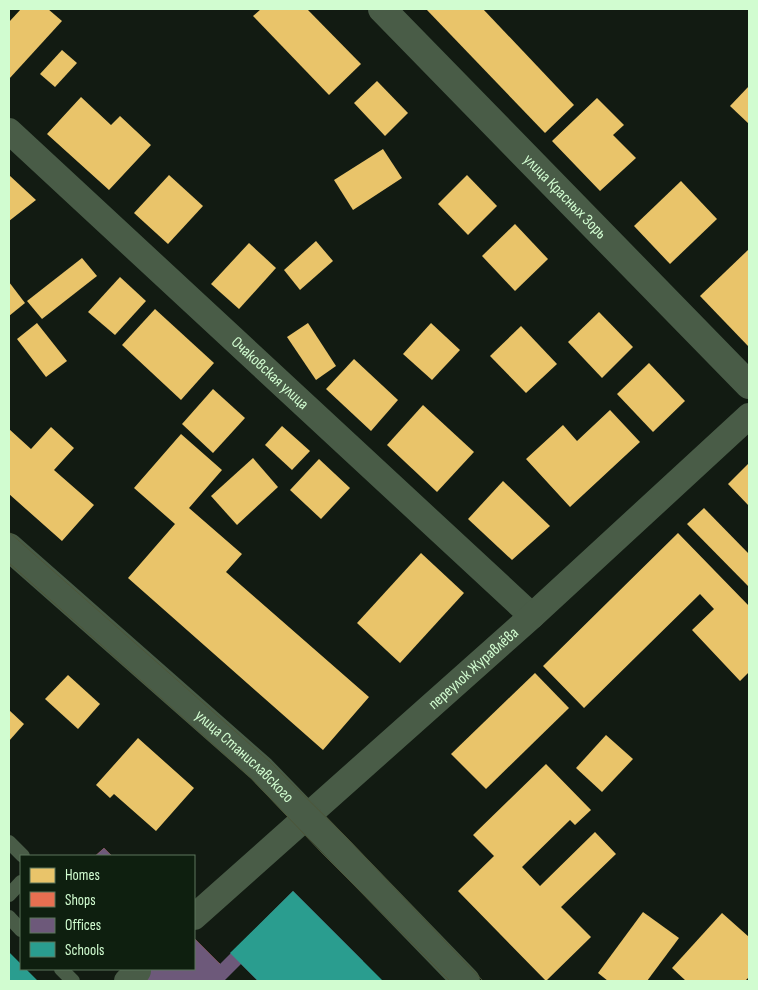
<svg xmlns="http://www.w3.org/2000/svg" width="758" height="990" viewBox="0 0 758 990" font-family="'Sofia Sans Condensed',sans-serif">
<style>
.homes{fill:#e9c46a}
.shops{fill:#e76f51}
.offices{fill:#6d597a}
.schools{fill:#2a9d8f}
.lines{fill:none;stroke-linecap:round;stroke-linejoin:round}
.service{stroke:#495c47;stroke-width:14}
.minor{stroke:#495c47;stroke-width:26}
.tertiary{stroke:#495c47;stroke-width:28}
.tram{stroke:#4d5639;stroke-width:1}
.labels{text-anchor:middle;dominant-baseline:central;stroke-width:5;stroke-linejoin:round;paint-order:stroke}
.street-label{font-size:16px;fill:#d1fcd0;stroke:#0e1f0f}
</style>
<rect width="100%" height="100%" fill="#121b12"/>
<g class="homes">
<path d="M 21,9 L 48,9 L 62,21 L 9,79 L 9,22 Z"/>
<path d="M 261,9 L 307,9 L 361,64 L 329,95 L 253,16 Z"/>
<path d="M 426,9 L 483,9 L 574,105 L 545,133 Z"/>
<path d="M 62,50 L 77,63 L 55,87 L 40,74 Z"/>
<path d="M 377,81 L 408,113 L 385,136 L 354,103 Z"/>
<path d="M 749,86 L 749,124 L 730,106 Z"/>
<path d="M 81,97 L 111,125 L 120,116 L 151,145 L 109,190 L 47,134 Z"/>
<path d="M 597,98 L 624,125 L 613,135 L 636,158 L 600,191 L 552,141 Z"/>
<path d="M 383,149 L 402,178 L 353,210 L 334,180 Z"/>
<path d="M 9,175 L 36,200 L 9,221 Z"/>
<path d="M 169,175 L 203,206 L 168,244 L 134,213 Z"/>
<path d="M 467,175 L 497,206 L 468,235 L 438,204 Z"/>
<path d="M 681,181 L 717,219 L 670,264 L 634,226 Z"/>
<path d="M 515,224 L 548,259 L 515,291 L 482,256 Z"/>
<path d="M 316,241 L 333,261 L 300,290 L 284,270 Z"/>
<path d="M 249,243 L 276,268 L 239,309 L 211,284 Z"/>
<path d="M 748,250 L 749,251 L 748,346 L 700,296 Z"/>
<path d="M 82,258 L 97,276 L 42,319 L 27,301 Z"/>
<path d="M 120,277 L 146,301 L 115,335 L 88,312 Z"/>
<path d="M 9,282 L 25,303 L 9,316 Z"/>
<path d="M 155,309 L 214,363 L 181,400 L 122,345 Z"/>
<path d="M 599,312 L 633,347 L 602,378 L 568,342 Z"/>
<path d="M 37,323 L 67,361 L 46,377 L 17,339 Z"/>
<path d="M 308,323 L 336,366 L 316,380 L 287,337 Z"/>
<path d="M 431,323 L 460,350 L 432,380 L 403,354 Z"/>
<path d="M 521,326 L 557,364 L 526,393 L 490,356 Z"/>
<path d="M 354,359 L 398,400 L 371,431 L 326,389 Z"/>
<path d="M 649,363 L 685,401 L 653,432 L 617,394 Z"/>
<path d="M 213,389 L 245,418 L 213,453 L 182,424 Z"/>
<path d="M 423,405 L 474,452 L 437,492 L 387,445 Z"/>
<path d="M 610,410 L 640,442 L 570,507 L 526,459 L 563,425 L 577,441 Z"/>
<path d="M 282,426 L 310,451 L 292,470 L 265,445 Z"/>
<path d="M 51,427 L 74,448 L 54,470 L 94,505 L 62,541 L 9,494 L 9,429 L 31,449 Z"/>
<path d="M 181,434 L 222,470 L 189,508 L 242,554 L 226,572 L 369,697 L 323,750 L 128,578 L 175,524 L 134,488 Z"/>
<path d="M 253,458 L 278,487 L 237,525 L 211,496 Z"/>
<path d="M 319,459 L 350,488 L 321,519 L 290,490 Z"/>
<path d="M 749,463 L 749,506 L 728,484 Z"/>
<path d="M 503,481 L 550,526 L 512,560 L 468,519 Z"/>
<path d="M 704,508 L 749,554 L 749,587 L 687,524 Z"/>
<path d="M 678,533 L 749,606 L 749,672 L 740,681 L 692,630 L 714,609 L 700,594 L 584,708 L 543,666 Z"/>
<path d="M 421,553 L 464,593 L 400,663 L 357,623 Z"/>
<path d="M 535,673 L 569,708 L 486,789 L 451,754 Z"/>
<path d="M 68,675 L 100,704 L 78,729 L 45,699 Z"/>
<path d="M 9,710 L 24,724 L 9,741 Z"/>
<path d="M 606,735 L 633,759 L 602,792 L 576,768 Z"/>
<path d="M 138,738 L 194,788 L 156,831 L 114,794 L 110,798 L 96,785 Z"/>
<path d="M 546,764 L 591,810 L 575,825 L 570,820 L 522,867 L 540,886 L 595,832 L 616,854 L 561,907 L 591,937 L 546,981 L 458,891 L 494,856 L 473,835 Z"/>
<path d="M 643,912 L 679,938 L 647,981 L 608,981 L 598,973 Z"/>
<path d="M 722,913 L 749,937 L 749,977 L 745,981 L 686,981 L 672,968 Z"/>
<path d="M 217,962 L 220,964 L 202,981 L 198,981 Z"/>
</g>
<g class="shops">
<path d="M 104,848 L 112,856 L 95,856 Z"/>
<path d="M 194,938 L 220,964 L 202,981 L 149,981 L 137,969 L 194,969 Z"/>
</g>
<g class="offices">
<path d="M 104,848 L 112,856 L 95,856 Z"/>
<path d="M 293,891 L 363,961 L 343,981 L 258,981 L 241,964 L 224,981 L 149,981 L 137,969 L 194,969 L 194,938 L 220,964 Z"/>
</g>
<g class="schools">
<path d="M 293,891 L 383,981 L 258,981 L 230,953 Z"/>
<path d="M 9,952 L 21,964 L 21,969 L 26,969 L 38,981 L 9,981 Z"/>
</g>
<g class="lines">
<g class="service">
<path d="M 9,842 L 23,856"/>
<path d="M 9,895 L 21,882"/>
<path d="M 9,917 L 21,930"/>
<path d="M 61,969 L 73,981"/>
</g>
<g class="minor">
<path id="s1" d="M 9,131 L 532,616"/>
<path id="s2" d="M 194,917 L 532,616 L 749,416"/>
<path d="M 127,981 L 138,971"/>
</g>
<g class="tertiary">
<path id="s3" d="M 382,9 L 749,385"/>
<path id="s4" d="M 9,547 L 261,769 L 466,981"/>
</g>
<g class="tram">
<path d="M 9,532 L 269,761 L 345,836 L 483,981"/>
<path d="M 9,563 L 251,778 L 322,853 L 450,981"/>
</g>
</g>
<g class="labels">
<g class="street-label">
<text stroke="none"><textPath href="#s3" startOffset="262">улица Красных Зорь</textPath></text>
<text stroke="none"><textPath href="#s1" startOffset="356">Очаковская улица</textPath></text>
<text stroke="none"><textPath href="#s2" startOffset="374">переулок Журавлёва</textPath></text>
<text stroke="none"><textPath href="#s4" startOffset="315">улица Станиславского</textPath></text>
</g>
</g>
<rect width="758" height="990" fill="none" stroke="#d1fcd0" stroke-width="20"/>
<rect x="20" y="855" width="175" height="115" fill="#0e1f0f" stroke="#5c775c"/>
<rect x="30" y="868" width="25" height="15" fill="#e9c46a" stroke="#5c775c"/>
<text x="65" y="880" font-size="15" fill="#d1fcd0">Homes</text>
<rect x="30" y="892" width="25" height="15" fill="#e76f51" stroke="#5c775c"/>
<text x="65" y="905" font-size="15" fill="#d1fcd0">Shops</text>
<rect x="30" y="918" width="25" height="15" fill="#6d597a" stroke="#5c775c"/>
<text x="65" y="930" font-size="15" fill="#d1fcd0">Offices</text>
<rect x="30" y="942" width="25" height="15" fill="#2a9d8f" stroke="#5c775c"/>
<text x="65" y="955" font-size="15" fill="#d1fcd0">Schools</text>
</svg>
